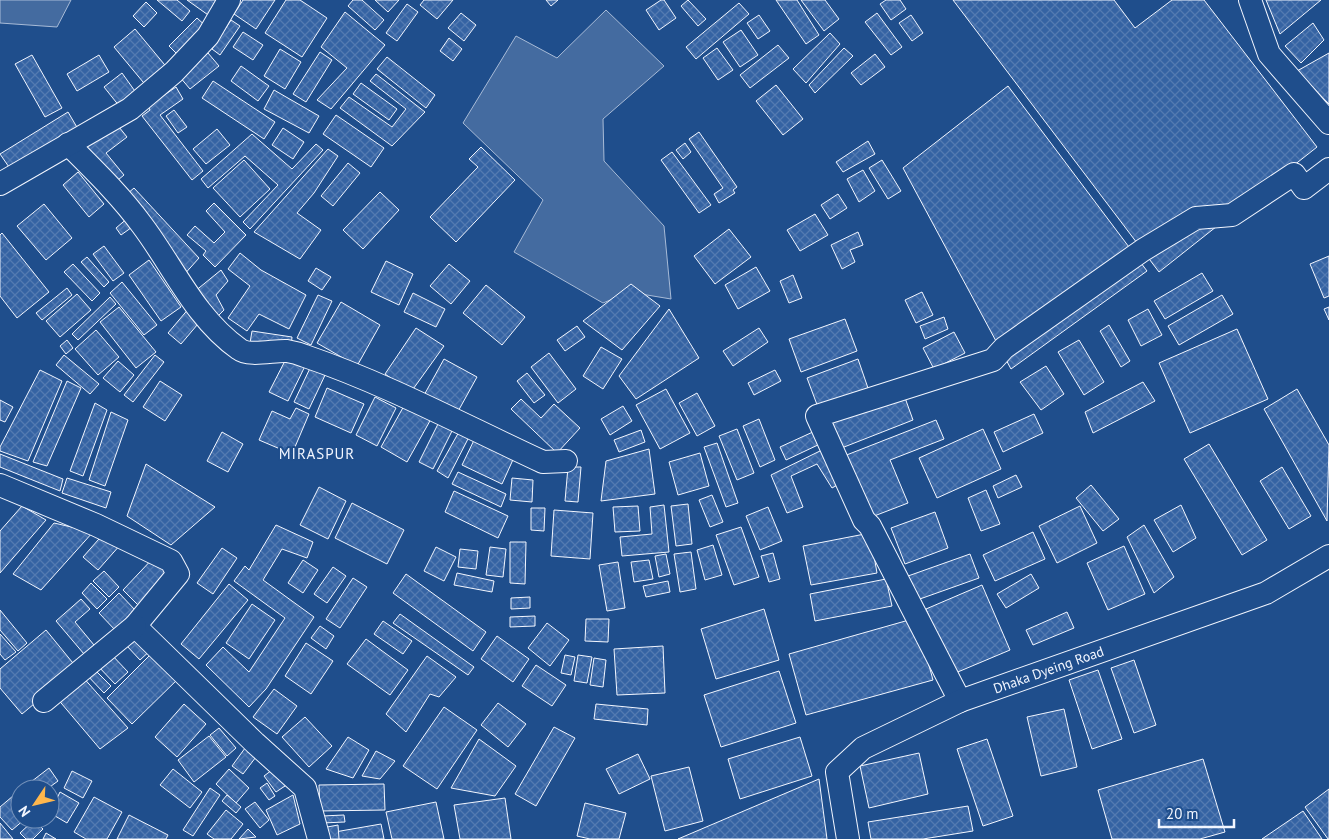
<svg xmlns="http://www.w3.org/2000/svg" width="1329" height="839" viewBox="0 0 1329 839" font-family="'PT Sans',sans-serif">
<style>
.water{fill:#446ba0;stroke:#a8bbd7}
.building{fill:url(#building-cross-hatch);stroke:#f2f6ff}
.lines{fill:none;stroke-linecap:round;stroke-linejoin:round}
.minor-casing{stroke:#f2f6ff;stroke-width:24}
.minor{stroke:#1f4e8c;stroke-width:22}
.labels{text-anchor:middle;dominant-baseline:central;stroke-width:4;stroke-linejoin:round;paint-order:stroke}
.street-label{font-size:14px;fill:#f2f6ff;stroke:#1f4e8c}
.neighbourhood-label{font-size:15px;letter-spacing:1px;fill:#f2f6ff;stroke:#1f4e8c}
</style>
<defs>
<pattern id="building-cross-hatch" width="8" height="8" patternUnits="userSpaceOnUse" patternTransform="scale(1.25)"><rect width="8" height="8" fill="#3563a3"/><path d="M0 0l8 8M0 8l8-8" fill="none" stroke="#537ab1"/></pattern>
</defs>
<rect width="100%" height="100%" fill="#1f4e8c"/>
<g class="water">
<path d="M 0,0 L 71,0 L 57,27 L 0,23 Z"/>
<path d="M 606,10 L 664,66 L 603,119 L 604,161 L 664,226 L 671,299 L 629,292 L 603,303 L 514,252 L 543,200 L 463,123 L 516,36 L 557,58 Z"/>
</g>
<g class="building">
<path d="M 157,0 L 177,0 L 190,11 L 182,21 Z"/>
<path d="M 187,0 L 223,0 L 211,17 Z"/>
<path d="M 243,0 L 275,0 L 256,29 L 234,14 Z"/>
<path d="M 286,0 L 300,0 L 327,18 L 302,57 L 265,33 Z"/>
<path d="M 353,0 L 362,0 L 384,20 L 375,30 L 348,6 Z"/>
<path d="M 375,0 L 399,0 L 388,12 Z"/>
<path d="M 424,0 L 453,0 L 437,19 L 420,5 Z"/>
<path d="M 546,0 L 558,0 L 551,6 Z"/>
<path d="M 661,0 L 664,0 L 676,18 L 659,30 L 646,10 Z"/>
<path d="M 688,0 L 706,19 L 698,26 L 681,6 Z"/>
<path d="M 776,0 L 797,0 L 819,35 L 806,44 Z"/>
<path d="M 801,0 L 825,0 L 839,19 L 824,31 Z"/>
<path d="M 886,0 L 900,0 L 906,9 L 891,20 L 880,4 Z"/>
<path d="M 953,0 L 1114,0 L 1135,28 L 1172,0 L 1204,0 L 1317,147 L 1159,272 Z"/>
<path d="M 1266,0 L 1321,0 L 1280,34 Z"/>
<path d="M 146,2 L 157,13 L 144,27 L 133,16 Z"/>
<path d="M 739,3 L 749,14 L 696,59 L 686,47 Z"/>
<path d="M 407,4 L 418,12 L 397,41 L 386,33 Z"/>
<path d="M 345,12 L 385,45 L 331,109 L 317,100 L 347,68 L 321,47 Z"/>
<path d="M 461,13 L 476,25 L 464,41 L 448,28 Z"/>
<path d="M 877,13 L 902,47 L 891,55 L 865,22 Z"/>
<path d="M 759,15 L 770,31 L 758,39 L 747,23 Z"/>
<path d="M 911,15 L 923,33 L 912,41 L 899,23 Z"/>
<path d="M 197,18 L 209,29 L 181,58 L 169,46 Z"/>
<path d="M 231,20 L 240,26 L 220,55 L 212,49 Z"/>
<path d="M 1313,23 L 1324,40 L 1301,63 L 1285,46 Z"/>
<path d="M 135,29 L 169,70 L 148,88 L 114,47 Z"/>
<path d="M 741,30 L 758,55 L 740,67 L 723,42 Z"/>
<path d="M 243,32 L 263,45 L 253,60 L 233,47 Z"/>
<path d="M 830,33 L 840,44 L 806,83 L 793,69 Z"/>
<path d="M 449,38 L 462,49 L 453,61 L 440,51 Z"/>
<path d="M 778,45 L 789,58 L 750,88 L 740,75 Z"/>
<path d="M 717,48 L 733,70 L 718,80 L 703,58 Z"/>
<path d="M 844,48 L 853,56 L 815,93 L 809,85 Z"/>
<path d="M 280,49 L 301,62 L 285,89 L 264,76 Z"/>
<path d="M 320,52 L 332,60 L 306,102 L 293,94 Z"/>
<path d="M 208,53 L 219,66 L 190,89 L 179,76 Z"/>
<path d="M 1329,53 L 1329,104 L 1297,71 Z"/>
<path d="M 875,54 L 885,67 L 861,85 L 851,73 Z"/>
<path d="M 32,55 L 62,108 L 45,117 L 15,64 Z"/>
<path d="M 99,55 L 109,72 L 77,91 L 67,74 Z"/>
<path d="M 387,57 L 435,95 L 426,108 L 377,69 Z"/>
<path d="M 241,66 L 269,86 L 258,101 L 231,81 Z"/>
<path d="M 122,73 L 137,94 L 120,107 L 104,87 Z"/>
<path d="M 376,74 L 425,112 L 392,146 L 340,108 L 349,97 L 392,127 L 406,109 L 370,81 Z"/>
<path d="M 213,81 L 275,122 L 264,139 L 202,98 Z"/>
<path d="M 361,83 L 397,109 L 389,120 L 353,94 Z"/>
<path d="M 776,85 L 803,119 L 783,135 L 756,101 Z"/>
<path d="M 1008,86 L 1147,271 L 1011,369 L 903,168 Z"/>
<path d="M 176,87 L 183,99 L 160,115 L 203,171 L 192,180 L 142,116 L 150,110 L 148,106 Z"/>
<path d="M 274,90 L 319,116 L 309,133 L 264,109 Z"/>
<path d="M 174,110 L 187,127 L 178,133 L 166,116 Z"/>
<path d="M 68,112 L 78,129 L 11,170 L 0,154 Z"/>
<path d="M 336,115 L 384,148 L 371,167 L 323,134 Z"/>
<path d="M 115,122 L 127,137 L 106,153 L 124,175 L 112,185 L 82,150 Z"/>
<path d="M 283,128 L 304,142 L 293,159 L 272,145 Z"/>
<path d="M 217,129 L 230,145 L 206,164 L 193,149 Z"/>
<path d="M 699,132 L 737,187 L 733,190 L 735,193 L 719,203 L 714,194 L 723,188 L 689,139 Z"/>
<path d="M 252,134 L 292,169 L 316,144 L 323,150 L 250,229 L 243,222 L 278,185 L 245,156 L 208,188 L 201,179 Z"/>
<path d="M 868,141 L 875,154 L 843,172 L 836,162 Z"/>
<path d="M 685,143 L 691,152 L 683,159 L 676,150 Z"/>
<path d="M 481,147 L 515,180 L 456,242 L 430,217 L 478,167 L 469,159 Z"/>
<path d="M 328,149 L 338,156 L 314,193 L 297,213 L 321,230 L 300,259 L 254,232 Z"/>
<path d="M 672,152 L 711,205 L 699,213 L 661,160 Z"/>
<path d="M 244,160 L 270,189 L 240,217 L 213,188 Z"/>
<path d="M 882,160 L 901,191 L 888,199 L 869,168 Z"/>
<path d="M 348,163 L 360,173 L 333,206 L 321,196 Z"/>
<path d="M 863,170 L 875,191 L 859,202 L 847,179 Z"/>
<path d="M 78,172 L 104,204 L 89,217 L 63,185 Z"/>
<path d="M 134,188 L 199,258 L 182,277 L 127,194 Z"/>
<path d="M 380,192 L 399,210 L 363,249 L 343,230 Z"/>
<path d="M 838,194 L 847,208 L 830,219 L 821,205 Z"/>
<path d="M 214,203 L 246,235 L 215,267 L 203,255 L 206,251 L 187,235 L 195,226 L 214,243 L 225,232 L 206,211 Z"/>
<path d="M 44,204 L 72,238 L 46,260 L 17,226 Z"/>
<path d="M 815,214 L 828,235 L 800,251 L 787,230 Z"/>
<path d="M 129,217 L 135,225 L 121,235 L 116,228 Z"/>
<path d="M 729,229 L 751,257 L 715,284 L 694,256 Z"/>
<path d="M 858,232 L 863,245 L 850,250 L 855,262 L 842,269 L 831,245 Z"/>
<path d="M 2,233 L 49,292 L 17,318 L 0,296 L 0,235 Z"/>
<path d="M 104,246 L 124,273 L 113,281 L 93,254 Z"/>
<path d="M 240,253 L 261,270 L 306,295 L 289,329 L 259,314 L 247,331 L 228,318 L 250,286 L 228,269 Z"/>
<path d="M 1329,256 L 1329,296 L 1324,298 L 1310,264 Z"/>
<path d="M 87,257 L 109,282 L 104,287 L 81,262 Z"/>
<path d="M 149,260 L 181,307 L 161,321 L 129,275 Z"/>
<path d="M 386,261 L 413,274 L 399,305 L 371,292 Z"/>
<path d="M 73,264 L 100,293 L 92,301 L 64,272 Z"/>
<path d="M 449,264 L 470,281 L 451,304 L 430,286 Z"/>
<path d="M 756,267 L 770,291 L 738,309 L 725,285 Z"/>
<path d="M 316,268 L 331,277 L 322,290 L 308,281 Z"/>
<path d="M 221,270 L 228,281 L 216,295 L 224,310 L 216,318 L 194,292 Z"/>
<path d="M 1202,273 L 1213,291 L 1165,319 L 1154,301 Z"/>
<path d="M 793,275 L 802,298 L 789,303 L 780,281 Z"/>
<path d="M 122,282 L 157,325 L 144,335 L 110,293 Z"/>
<path d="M 631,284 L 660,306 L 622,350 L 583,321 Z"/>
<path d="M 486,285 L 525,317 L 502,345 L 463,313 Z"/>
<path d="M 67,288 L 72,295 L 42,320 L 36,313 Z"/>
<path d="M 922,292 L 933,315 L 916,323 L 905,300 Z"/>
<path d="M 413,293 L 445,309 L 436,327 L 404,312 Z"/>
<path d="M 77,294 L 91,310 L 60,337 L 46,321 Z"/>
<path d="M 318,295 L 332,301 L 311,345 L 297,338 Z"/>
<path d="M 1222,295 L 1233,314 L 1179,345 L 1168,326 Z"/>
<path d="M 110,297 L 116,304 L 78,340 L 72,334 Z"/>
<path d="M 341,302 L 380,325 L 357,366 L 317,343 Z"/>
<path d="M 119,307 L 156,352 L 136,368 L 100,322 Z"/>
<path d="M 190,307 L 203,318 L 181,344 L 168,333 Z"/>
<path d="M 1329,307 L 1329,320 L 1324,309 Z"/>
<path d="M 669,309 L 699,358 L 636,399 L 619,376 Z"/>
<path d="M 1148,309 L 1162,335 L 1141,346 L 1128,320 Z"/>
<path d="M 944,317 L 948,329 L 925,339 L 920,326 Z"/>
<path d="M 845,319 L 857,351 L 801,372 L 789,339 Z"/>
<path d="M 1109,325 L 1130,361 L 1121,367 L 1100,331 Z"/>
<path d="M 577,326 L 585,337 L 565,351 L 557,340 Z"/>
<path d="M 416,328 L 444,346 L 411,392 L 385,374 Z"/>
<path d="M 759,328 L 768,342 L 733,366 L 723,351 Z"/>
<path d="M 1237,329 L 1268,399 L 1190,433 L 1159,363 Z"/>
<path d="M 96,330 L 119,357 L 98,375 L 75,349 Z"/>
<path d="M 252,331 L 292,337 L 291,348 L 250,343 Z"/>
<path d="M 954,332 L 965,353 L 934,369 L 923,348 Z"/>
<path d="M 67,340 L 73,348 L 66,354 L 60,346 Z"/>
<path d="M 1079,340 L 1104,382 L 1084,395 L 1058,352 Z"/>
<path d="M 601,347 L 622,359 L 603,389 L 583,376 Z"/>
<path d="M 549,353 L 576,389 L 558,403 L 531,367 Z"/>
<path d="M 64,355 L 99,384 L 90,394 L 56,365 Z"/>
<path d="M 155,355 L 164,362 L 133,402 L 124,395 Z"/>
<path d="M 288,355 L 307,362 L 288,401 L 269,392 Z"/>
<path d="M 444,359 L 477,377 L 456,415 L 423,397 Z"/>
<path d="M 858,359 L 869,391 L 819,410 L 807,378 Z"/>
<path d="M 118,361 L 134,375 L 120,392 L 103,378 Z"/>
<path d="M 312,364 L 327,371 L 309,409 L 294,402 Z"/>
<path d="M 1046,366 L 1064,394 L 1041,410 L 1020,382 Z"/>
<path d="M 40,370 L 62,381 L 28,461 L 0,451 L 0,447 Z"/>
<path d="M 775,370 L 781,381 L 754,395 L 748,383 Z"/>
<path d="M 527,373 L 545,395 L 534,403 L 517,381 Z"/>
<path d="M 67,381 L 81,388 L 47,466 L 33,462 Z"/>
<path d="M 160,381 L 182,395 L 165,421 L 143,407 Z"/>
<path d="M 1143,382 L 1155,401 L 1093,433 L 1085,412 Z"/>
<path d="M 327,388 L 364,404 L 351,433 L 315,417 Z"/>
<path d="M 666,389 L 690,433 L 660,449 L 636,405 Z"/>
<path d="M 1297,389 L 1329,445 L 1327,521 L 1264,409 Z"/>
<path d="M 697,393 L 715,426 L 697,436 L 679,403 Z"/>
<path d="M 904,395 L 913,420 L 839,449 L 830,423 Z"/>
<path d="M 375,397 L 396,408 L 377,446 L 356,435 Z"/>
<path d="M 521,399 L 541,418 L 554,404 L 580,428 L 557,453 L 511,409 Z"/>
<path d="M 0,400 L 13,407 L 5,422 L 0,420 Z"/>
<path d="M 95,403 L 107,410 L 83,476 L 70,471 Z"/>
<path d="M 405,404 L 431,419 L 407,462 L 381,447 Z"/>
<path d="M 623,406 L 632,421 L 610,435 L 601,419 Z"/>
<path d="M 296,408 L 309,414 L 292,454 L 259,440 L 272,411 L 290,419 Z"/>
<path d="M 111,412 L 128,420 L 105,486 L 89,480 Z"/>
<path d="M 1034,414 L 1043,433 L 1003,452 L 994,432 Z"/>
<path d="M 759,419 L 775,460 L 760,467 L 743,426 Z"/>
<path d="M 440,420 L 454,427 L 433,469 L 419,462 Z"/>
<path d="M 936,420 L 944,439 L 890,460 L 908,503 L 869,518 L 844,456 Z"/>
<path d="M 737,429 L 754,473 L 737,480 L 719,436 Z"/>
<path d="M 983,429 L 1001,469 L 937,498 L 919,458 Z"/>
<path d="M 460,430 L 470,435 L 448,478 L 437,471 Z"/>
<path d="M 641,430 L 645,442 L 619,452 L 614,440 Z"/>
<path d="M 815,431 L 820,444 L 786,460 L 780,447 Z"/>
<path d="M 222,432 L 243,444 L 228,472 L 207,461 Z"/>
<path d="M 477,434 L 516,453 L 502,484 L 462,465 Z"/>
<path d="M 717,443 L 738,503 L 726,507 L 704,447 Z"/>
<path d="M 1209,444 L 1267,540 L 1242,555 L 1184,459 Z"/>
<path d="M 649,449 L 655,494 L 601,501 L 606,461 Z"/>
<path d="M 824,449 L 843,482 L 832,488 L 817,464 L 791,476 L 803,507 L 787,513 L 771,475 Z"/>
<path d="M 700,453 L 709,486 L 678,495 L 669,462 Z"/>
<path d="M 0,454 L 63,479 L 60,491 L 0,467 Z"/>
<path d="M 146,464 L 215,507 L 171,545 L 127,516 Z"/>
<path d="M 568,467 L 581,467 L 578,502 L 565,501 Z"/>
<path d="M 1282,467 L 1311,516 L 1289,529 L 1260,481 Z"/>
<path d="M 458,472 L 506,494 L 501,507 L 452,484 Z"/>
<path d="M 1016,475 L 1022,487 L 998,498 L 993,486 Z"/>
<path d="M 67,478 L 111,492 L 106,508 L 62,493 Z"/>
<path d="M 512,478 L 533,480 L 532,502 L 510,500 Z"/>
<path d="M 1091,485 L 1119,519 L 1103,531 L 1076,498 Z"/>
<path d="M 319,487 L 346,501 L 328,539 L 300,525 Z"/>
<path d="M 986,490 L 1000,524 L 981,531 L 968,498 Z"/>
<path d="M 454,491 L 508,516 L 498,538 L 445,512 Z"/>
<path d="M 712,495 L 723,522 L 710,527 L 699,500 Z"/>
<path d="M 352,503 L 404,530 L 387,564 L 335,538 Z"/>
<path d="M 688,504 L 692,544 L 676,546 L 671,506 Z"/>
<path d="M 664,505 L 669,552 L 622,556 L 620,537 L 652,534 L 650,507 Z"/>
<path d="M 1181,505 L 1196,538 L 1173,552 L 1154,520 Z"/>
<path d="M 22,506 L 46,520 L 0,573 L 0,531 Z"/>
<path d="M 638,506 L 640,531 L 615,532 L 613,507 Z"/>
<path d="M 1080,506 L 1097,543 L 1057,563 L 1039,526 Z"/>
<path d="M 768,507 L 782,541 L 760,550 L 746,516 Z"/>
<path d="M 531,508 L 545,508 L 544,531 L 531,530 Z"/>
<path d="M 554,510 L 593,513 L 590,559 L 551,556 Z"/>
<path d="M 935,512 L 948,548 L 905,564 L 891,528 Z"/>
<path d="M 54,523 L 93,532 L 41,590 L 13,574 Z"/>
<path d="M 276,525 L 313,542 L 307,558 L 282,549 L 263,580 L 314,617 L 266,689 L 249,707 L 206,665 L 223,647 L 249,672 L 285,618 L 234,581 L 245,566 L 249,570 Z"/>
<path d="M 1144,525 L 1174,577 L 1154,593 L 1127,537 Z"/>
<path d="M 741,527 L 759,577 L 734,585 L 716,535 Z"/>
<path d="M 106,531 L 121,544 L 98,570 L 83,557 Z"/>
<path d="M 1033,532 L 1045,559 L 995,581 L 983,555 Z"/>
<path d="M 870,533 L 877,573 L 811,585 L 803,546 Z"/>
<path d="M 510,542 L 526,542 L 525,584 L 510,583 Z"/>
<path d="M 713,545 L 722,575 L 705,580 L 697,550 Z"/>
<path d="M 1124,546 L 1145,594 L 1108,610 L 1087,563 Z"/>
<path d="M 436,547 L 456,557 L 444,581 L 424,571 Z"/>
<path d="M 490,547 L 506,549 L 503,577 L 486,575 Z"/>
<path d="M 222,548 L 237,558 L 213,594 L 197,583 Z"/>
<path d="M 460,549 L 478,551 L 476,569 L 458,567 Z"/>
<path d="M 691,552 L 696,589 L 680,592 L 674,554 Z"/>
<path d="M 773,553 L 780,579 L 769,582 L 761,556 Z"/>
<path d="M 666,554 L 670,574 L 659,577 L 655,556 Z"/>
<path d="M 970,554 L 979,578 L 917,600 L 908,576 Z"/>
<path d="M 156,555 L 172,573 L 141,608 L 123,590 Z"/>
<path d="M 303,560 L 318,570 L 303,593 L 288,583 Z"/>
<path d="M 649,560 L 653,579 L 634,582 L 631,562 Z"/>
<path d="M 618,562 L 625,608 L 607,611 L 599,565 Z"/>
<path d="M 333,567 L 346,576 L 327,603 L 314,594 Z"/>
<path d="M 104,571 L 119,587 L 109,597 L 93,581 Z"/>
<path d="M 457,573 L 494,581 L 492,592 L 454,585 Z"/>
<path d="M 406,574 L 486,632 L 473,651 L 393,593 Z"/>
<path d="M 1031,574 L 1039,588 L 1006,608 L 997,594 Z"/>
<path d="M 353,578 L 367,587 L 340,628 L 326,619 Z"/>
<path d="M 886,579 L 892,606 L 815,621 L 810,594 Z"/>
<path d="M 668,581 L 670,592 L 646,597 L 643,586 Z"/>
<path d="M 91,583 L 107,599 L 97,609 L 82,593 Z"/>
<path d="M 229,584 L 248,600 L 199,659 L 181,644 Z"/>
<path d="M 982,585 L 1010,650 L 953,674 L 926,609 Z"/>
<path d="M 119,593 L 136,611 L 116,631 L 99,613 Z"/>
<path d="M 530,597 L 530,608 L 511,609 L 511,598 Z"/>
<path d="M 81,599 L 90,609 L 75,622 L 94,645 L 84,654 L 56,621 Z"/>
<path d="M 252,604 L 275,620 L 249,659 L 226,643 Z"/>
<path d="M 764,609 L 779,660 L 716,679 L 701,629 Z"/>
<path d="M 0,610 L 27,643 L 18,651 L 0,630 Z"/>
<path d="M 1067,612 L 1074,628 L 1033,645 L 1026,630 Z"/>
<path d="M 400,614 L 474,667 L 468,675 L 393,623 Z"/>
<path d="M 535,616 L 535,626 L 510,627 L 510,617 Z"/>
<path d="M 916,618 L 933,680 L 806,715 L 789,654 Z"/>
<path d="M 586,619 L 609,619 L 608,642 L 585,641 Z"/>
<path d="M 383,621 L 412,641 L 403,654 L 374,634 Z"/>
<path d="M 547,623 L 569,640 L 550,666 L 528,648 Z"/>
<path d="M 320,626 L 334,636 L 326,649 L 311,638 Z"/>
<path d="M 46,630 L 77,668 L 22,714 L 0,688 L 0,669 Z"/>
<path d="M 138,632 L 153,648 L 140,660 L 126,645 Z"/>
<path d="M 0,634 L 16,652 L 5,660 L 0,654 Z"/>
<path d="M 497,636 L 529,659 L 513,682 L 481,659 Z"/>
<path d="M 366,639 L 408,670 L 390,695 L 347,664 Z"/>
<path d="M 306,643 L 333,661 L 311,694 L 285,676 Z"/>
<path d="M 663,646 L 665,693 L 617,695 L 614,649 Z"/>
<path d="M 157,648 L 182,675 L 132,724 L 107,698 Z"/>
<path d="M 110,653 L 128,672 L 115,684 L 97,665 Z"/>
<path d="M 565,655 L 575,657 L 571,675 L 561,673 Z"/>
<path d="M 578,655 L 592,657 L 587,683 L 574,681 Z"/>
<path d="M 427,656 L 456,677 L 439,697 L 430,694 L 406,732 L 386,714 Z"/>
<path d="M 594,658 L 606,660 L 603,687 L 590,685 Z"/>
<path d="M 1134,660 L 1156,725 L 1134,733 L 1111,668 Z"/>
<path d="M 536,665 L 566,685 L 552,706 L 522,686 Z"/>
<path d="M 92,667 L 111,686 L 104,693 L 85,673 Z"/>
<path d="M 1098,670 L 1122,739 L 1092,749 L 1069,680 Z"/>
<path d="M 779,671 L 796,723 L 721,747 L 704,695 Z"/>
<path d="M 81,675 L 128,728 L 100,749 L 56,697 Z"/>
<path d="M 274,689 L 297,706 L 277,734 L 253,717 Z"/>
<path d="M 498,703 L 526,724 L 508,747 L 481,725 Z"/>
<path d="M 184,704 L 206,724 L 177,757 L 155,737 Z"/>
<path d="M 596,704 L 648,709 L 647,725 L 594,719 Z"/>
<path d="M 444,707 L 477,730 L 437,789 L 403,766 Z"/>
<path d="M 1064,709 L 1077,767 L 1041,776 L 1027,717 Z"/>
<path d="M 305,717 L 332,746 L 309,767 L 282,737 Z"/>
<path d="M 554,727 L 575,738 L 536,806 L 515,794 Z"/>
<path d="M 219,728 L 236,748 L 227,756 L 210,735 Z"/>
<path d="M 209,736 L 226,757 L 194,782 L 178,760 Z"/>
<path d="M 348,737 L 369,750 L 353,778 L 326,769 Z"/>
<path d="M 800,737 L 812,776 L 740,799 L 728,759 Z"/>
<path d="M 479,739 L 516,766 L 495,796 L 451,788 Z"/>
<path d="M 987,739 L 1013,816 L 983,826 L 957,749 Z"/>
<path d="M 248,744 L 259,753 L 243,774 L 232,766 Z"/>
<path d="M 376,751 L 395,761 L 380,779 L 362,776 Z"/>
<path d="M 919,753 L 928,794 L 869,808 L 860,766 Z"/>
<path d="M 638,754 L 650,779 L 619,794 L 606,769 Z"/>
<path d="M 1203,759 L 1225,832 L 1200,839 L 1112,839 L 1098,790 Z"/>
<path d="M 276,767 L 288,784 L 276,792 L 264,776 Z"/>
<path d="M 689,767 L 703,821 L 665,831 L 651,776 Z"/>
<path d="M 49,768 L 58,781 L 47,789 L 30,789 L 27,785 Z"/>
<path d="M 173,769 L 202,792 L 190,808 L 160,785 Z"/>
<path d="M 229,769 L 249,788 L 236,803 L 216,784 Z"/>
<path d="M 72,771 L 92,781 L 83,798 L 64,788 Z"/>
<path d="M 819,779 L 827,839 L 678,839 Z"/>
<path d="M 267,783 L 275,796 L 269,800 L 260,788 Z"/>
<path d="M 384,784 L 385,810 L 320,811 L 319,785 Z"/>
<path d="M 210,788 L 220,795 L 193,836 L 183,830 Z"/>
<path d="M 1329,789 L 1329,839 L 1328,839 L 1305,807 Z"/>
<path d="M 20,790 L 20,819 L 25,819 L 12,830 L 0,817 L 0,807 Z"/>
<path d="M 60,792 L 79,803 L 67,823 L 50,813 Z"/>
<path d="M 227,795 L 241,807 L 236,813 L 222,801 Z"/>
<path d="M 293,795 L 300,824 L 277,835 L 266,810 Z"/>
<path d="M 94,797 L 122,812 L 107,839 L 86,839 L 74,832 Z"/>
<path d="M 505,798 L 511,839 L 460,839 L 454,805 Z"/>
<path d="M 255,802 L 269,820 L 260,828 L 245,809 Z"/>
<path d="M 436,802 L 444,839 L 392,839 L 386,812 Z"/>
<path d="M 585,803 L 626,813 L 619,839 L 590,839 L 577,836 Z"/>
<path d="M 968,806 L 973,831 L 923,839 L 871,839 L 868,822 Z"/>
<path d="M 226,810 L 243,824 L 231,839 L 214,839 L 207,834 Z"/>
<path d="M 1303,811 L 1322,839 L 1262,839 Z"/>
<path d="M 129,815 L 168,835 L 166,839 L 117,839 Z"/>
<path d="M 344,815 L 345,822 L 322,823 L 322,816 Z"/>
<path d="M 34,820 L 43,829 L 33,839 L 26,839 L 20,833 Z"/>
<path d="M 0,823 L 13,839 L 0,839 Z"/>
<path d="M 381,824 L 384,839 L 330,839 L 329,833 Z"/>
<path d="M 338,825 L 339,839 L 324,839 L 322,828 Z"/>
<path d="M 248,829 L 256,837 L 239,839 Z"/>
<path d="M 46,833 L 56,839 L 43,839 Z"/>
</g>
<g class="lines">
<defs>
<g id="minor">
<path d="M 1250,0 L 1269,54 L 1329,123"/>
<path d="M 68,144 C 94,170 120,195 142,225 C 173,266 195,318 239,349 C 249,357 275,350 287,351 C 293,352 300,354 305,356 C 387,384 465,426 543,462 L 566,461"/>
<path d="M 0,184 L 130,109 L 174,72 L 208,36 L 229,0"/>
<path d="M 0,485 L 96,525 L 171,561 L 178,574 L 135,626 L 255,743 L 305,788 L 319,839"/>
<path d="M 44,701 L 135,626"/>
<path d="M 960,701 L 870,526 L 864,520 L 817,416 L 993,360 L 1004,348 L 1143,250 L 1196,218 L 1232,215 L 1294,174 L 1304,188 L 1329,169"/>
<path id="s1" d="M 848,839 L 837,772 L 863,748 L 960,701 L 1266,593 L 1329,556"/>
</g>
</defs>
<use href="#minor" class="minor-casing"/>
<use href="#minor" class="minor"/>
</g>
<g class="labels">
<g class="street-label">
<text stroke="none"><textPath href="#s1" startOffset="305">Dhaka Dyeing Road</textPath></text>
</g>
<g class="neighbourhood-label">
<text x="317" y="453">MIRASPUR</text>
</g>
</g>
<g transform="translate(35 804) rotate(235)"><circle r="24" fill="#1f4e8c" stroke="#7391ba"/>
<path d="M0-4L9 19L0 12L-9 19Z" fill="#ffb74d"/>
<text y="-8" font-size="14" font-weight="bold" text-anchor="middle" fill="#f2f6ff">N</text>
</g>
<path d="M1159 819v8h75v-8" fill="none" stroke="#f2f6ff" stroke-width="2.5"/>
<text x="1166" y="819" font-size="15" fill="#f2f6ff" stroke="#1f4e8c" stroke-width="4" paint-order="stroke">20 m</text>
</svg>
